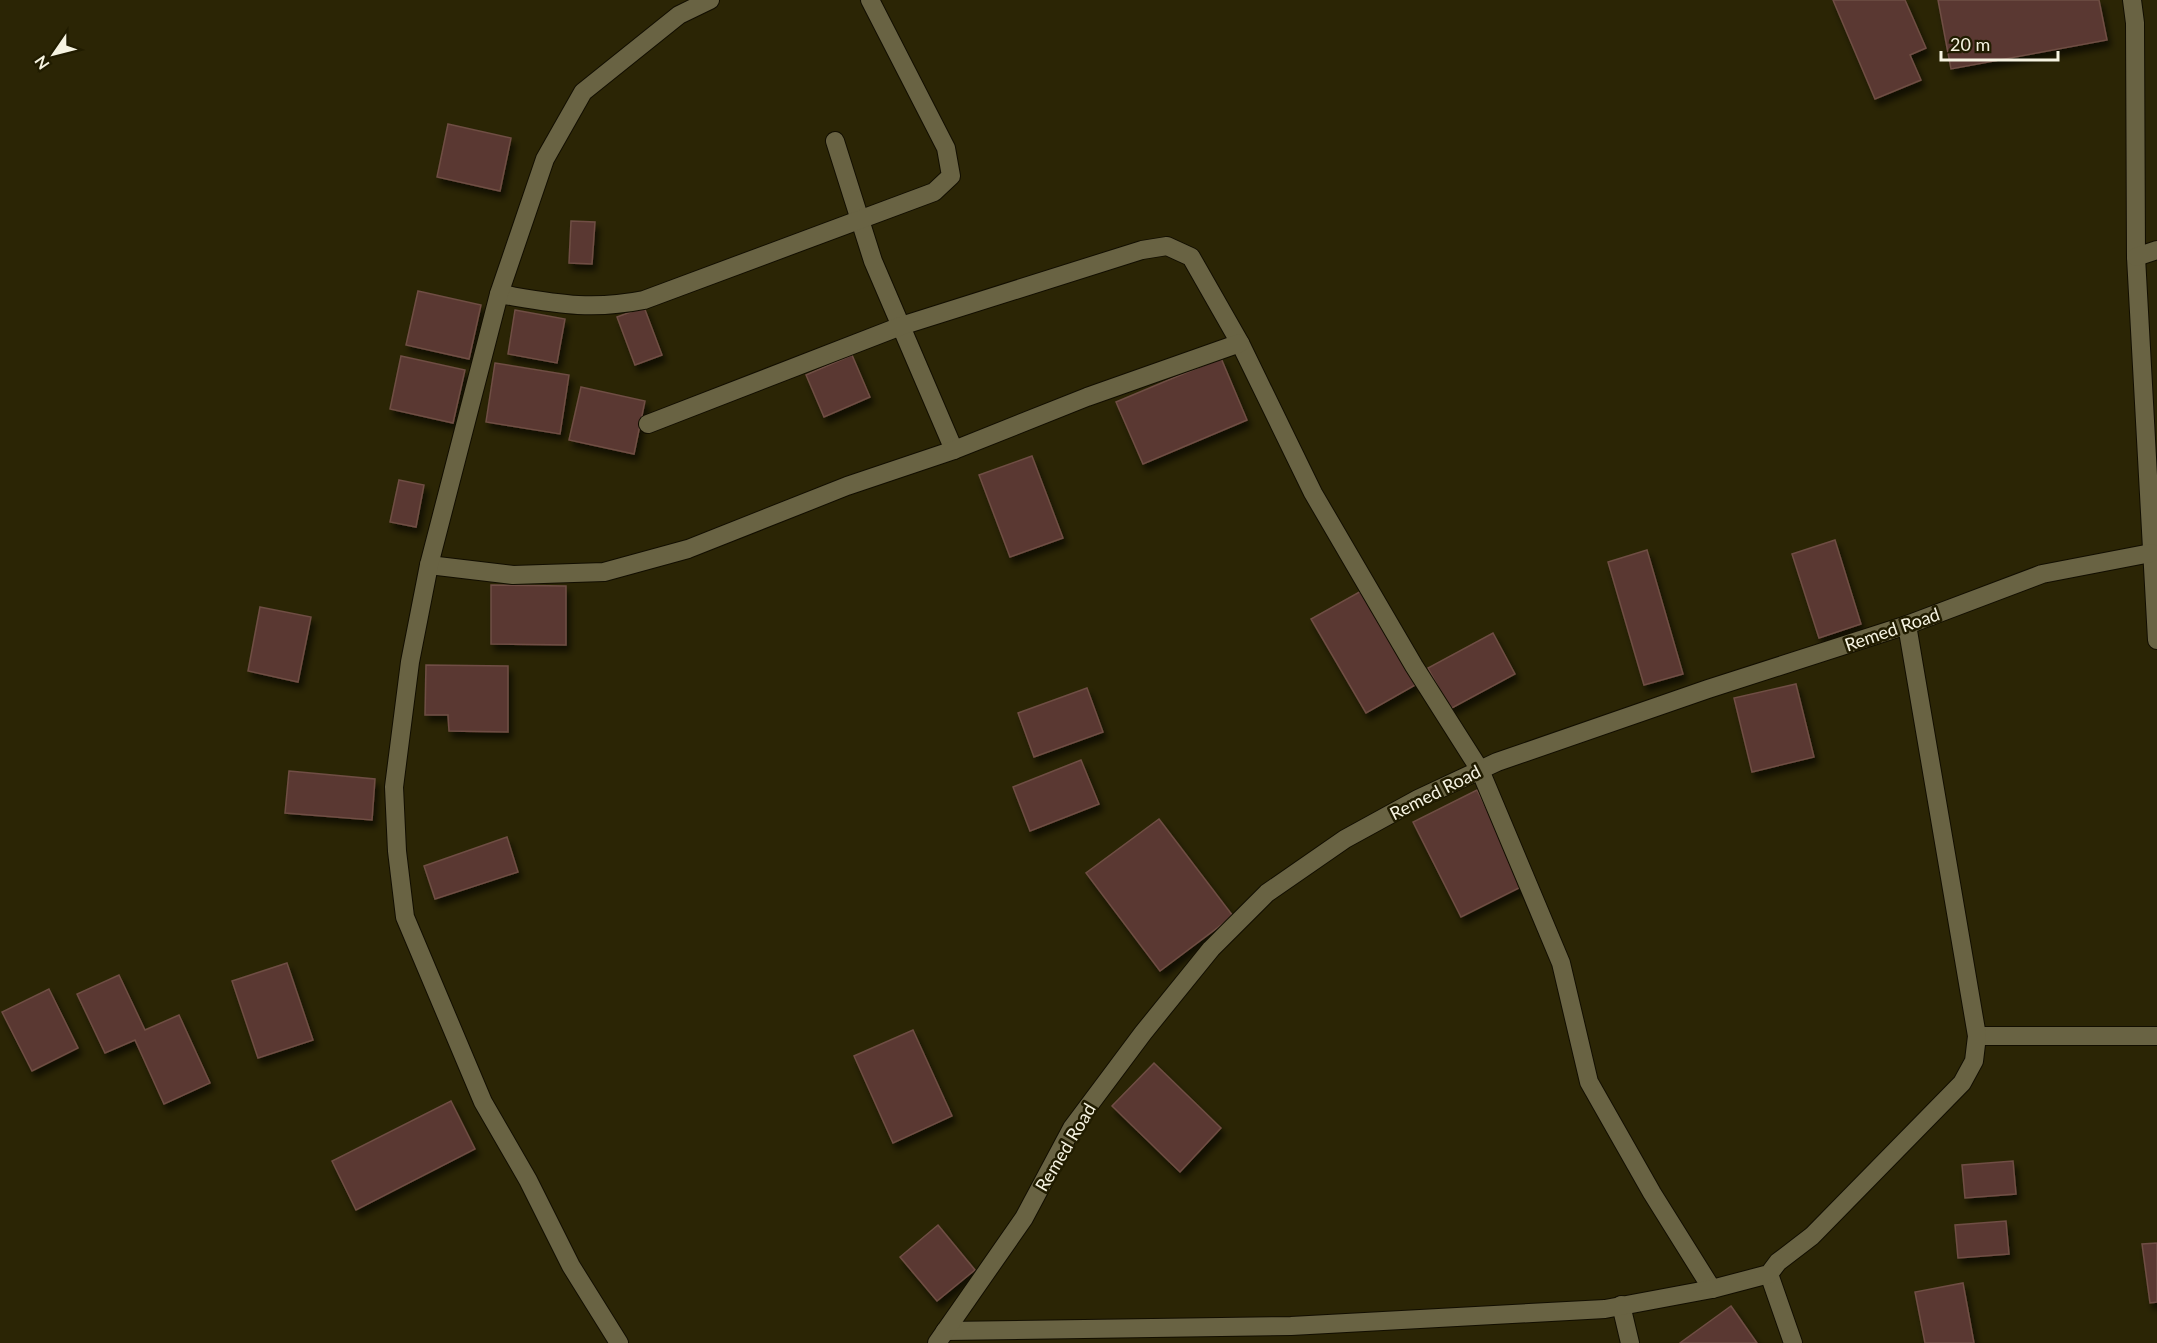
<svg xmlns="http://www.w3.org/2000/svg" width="2157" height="1343" viewBox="0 0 2157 1343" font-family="Lato,sans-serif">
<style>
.building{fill:#5a3930;stroke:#6f4e44;stroke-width:1.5;filter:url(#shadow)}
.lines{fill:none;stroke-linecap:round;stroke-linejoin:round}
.street-casing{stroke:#120e00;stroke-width:20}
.secondary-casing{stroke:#120e00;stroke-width:20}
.street{stroke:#696343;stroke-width:18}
.secondary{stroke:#696343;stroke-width:18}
.labels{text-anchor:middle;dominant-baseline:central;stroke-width:5;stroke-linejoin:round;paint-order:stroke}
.street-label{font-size:18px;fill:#f6f3e1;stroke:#211c00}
</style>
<defs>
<filter id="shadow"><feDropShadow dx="3.5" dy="6" stdDeviation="3" flood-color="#0009"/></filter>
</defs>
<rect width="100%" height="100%" fill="#2b2505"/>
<g class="building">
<path d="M 1833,0 L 1905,0 L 1926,48 L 1910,55 L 1921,80 L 1875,99 Z"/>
<path d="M 1938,0 L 2099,0 L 2107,40 L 1951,69 Z"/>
<path d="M 448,124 L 511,138 L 500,191 L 437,177 Z"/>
<path d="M 571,221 L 595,222 L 592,264 L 569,263 Z"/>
<path d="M 418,291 L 481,305 L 469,359 L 406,345 Z"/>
<path d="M 644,307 L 662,355 L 635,365 L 617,317 Z"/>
<path d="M 515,310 L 565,319 L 557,363 L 508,354 Z"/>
<path d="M 852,355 L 870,397 L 824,417 L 806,375 Z"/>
<path d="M 401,356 L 465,370 L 453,423 L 390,409 Z"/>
<path d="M 1221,358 L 1247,420 L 1143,464 L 1116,402 Z"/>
<path d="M 495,363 L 569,375 L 560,434 L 486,422 Z"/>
<path d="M 581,387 L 645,401 L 634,454 L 569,440 Z"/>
<path d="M 1032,456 L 1063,538 L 1010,557 L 979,475 Z"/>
<path d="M 399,480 L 424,485 L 416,527 L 390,522 Z"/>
<path d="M 1835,540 L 1861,624 L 1819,638 L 1792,554 Z"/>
<path d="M 1647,550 L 1683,674 L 1644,685 L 1608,562 Z"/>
<path d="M 491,585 L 566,586 L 566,645 L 491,644 Z"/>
<path d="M 1363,590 L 1417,684 L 1366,713 L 1311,619 Z"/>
<path d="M 260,607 L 311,617 L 298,682 L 248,671 Z"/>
<path d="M 1493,633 L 1515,674 L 1450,709 L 1428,668 Z"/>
<path d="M 426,665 L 508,666 L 508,732 L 449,731 L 448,715 L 425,715 Z"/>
<path d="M 1796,684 L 1814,757 L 1752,772 L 1734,698 Z"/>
<path d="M 1087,688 L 1103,732 L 1034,757 L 1018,713 Z"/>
<path d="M 1081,760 L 1099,804 L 1030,831 L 1013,787 Z"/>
<path d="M 289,771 L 375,779 L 372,820 L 285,813 Z"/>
<path d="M 1477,790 L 1525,885 L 1461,917 L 1413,822 Z"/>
<path d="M 1159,819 L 1233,916 L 1160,971 L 1086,873 Z"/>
<path d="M 507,837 L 518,872 L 435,899 L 424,866 Z"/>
<path d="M 287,963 L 313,1040 L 258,1058 L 232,981 Z"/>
<path d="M 119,975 L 145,1030 L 179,1015 L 210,1083 L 164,1104 L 135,1040 L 105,1053 L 77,994 Z"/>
<path d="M 49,989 L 78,1048 L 32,1071 L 2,1012 Z"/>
<path d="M 913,1030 L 952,1116 L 893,1143 L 854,1056 Z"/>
<path d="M 1154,1063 L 1221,1128 L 1180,1172 L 1112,1106 Z"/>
<path d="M 451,1101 L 475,1149 L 356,1210 L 332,1161 Z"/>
<path d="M 2013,1161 L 2016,1194 L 1965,1198 L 1962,1165 Z"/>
<path d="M 2006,1221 L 2009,1254 L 1958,1258 L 1955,1225 Z"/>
<path d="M 938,1225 L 975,1270 L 937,1301 L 900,1257 Z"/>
<path d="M 2157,1243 L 2157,1302 L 2150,1303 L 2142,1244 Z"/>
<path d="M 1963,1283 L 1974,1343 L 1925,1343 L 1915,1292 Z"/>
<path d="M 1731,1306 L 1757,1343 L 1680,1343 Z"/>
</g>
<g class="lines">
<defs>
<g id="street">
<path d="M 2132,0 L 2135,23 L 2136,257 L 2157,640"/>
<path d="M 835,141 L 873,261 L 954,450"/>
<path d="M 2136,257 L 2157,250"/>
<path d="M 499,294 C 554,303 589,311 644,300 L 934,192 L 951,176 L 946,148 L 870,0"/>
<path d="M 648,424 L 901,326 L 1142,250 L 1167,246 L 1191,257 L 1240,343 L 1313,493 L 1414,666 L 1480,770 L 1561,963 L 1589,1082 L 1652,1193 L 1712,1289"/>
<path d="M 429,565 L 513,575 L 604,572 L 688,549 L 847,486 L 954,450 L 1087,397 L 1240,343"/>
<path d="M 1977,1036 L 2157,1036"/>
<path d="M 1769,1274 L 1793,1343"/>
<path d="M 1621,1305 L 1630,1343"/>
<path d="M 945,1331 L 1291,1326 L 1605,1309 L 1712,1289 L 1769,1274 L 1778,1262 L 1812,1236 L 1962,1083 L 1974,1061 L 1977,1036 L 1907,625"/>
<path d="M 619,1343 L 571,1266 L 528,1180 L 483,1102 L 405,917 L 397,851 L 394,787 L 410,662 L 429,565 L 499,294 L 545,159 L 583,92 L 679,15 L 710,0"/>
</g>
<path id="secondary" d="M 937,1343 L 1024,1218 L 1072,1128 L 1143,1033 L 1211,949 L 1267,893 L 1345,839 L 1418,799 L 1497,762 L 1708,689 L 1907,625 L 2042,574 L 2151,553"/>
</defs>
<use href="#street" class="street-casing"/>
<use href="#secondary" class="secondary-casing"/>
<use href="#street" class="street"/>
<use href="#secondary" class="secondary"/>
</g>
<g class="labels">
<g class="street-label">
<text transform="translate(1892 629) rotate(-19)">Remed Road</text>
<text transform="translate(1435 792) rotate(-27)">Remed Road</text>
<text transform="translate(1065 1147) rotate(-59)">Remed Road</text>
</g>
</g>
<g transform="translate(54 54) rotate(235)" stroke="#211c00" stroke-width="4.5" paint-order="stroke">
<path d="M0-4.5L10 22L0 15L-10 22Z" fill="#f6f3e1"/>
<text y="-9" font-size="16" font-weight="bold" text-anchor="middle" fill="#f6f3e1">N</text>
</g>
<path d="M1941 51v9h117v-9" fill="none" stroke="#f6f3e1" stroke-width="3"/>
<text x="1950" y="51" font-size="18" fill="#f6f3e1" stroke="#211c00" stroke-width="4.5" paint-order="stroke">20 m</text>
</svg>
